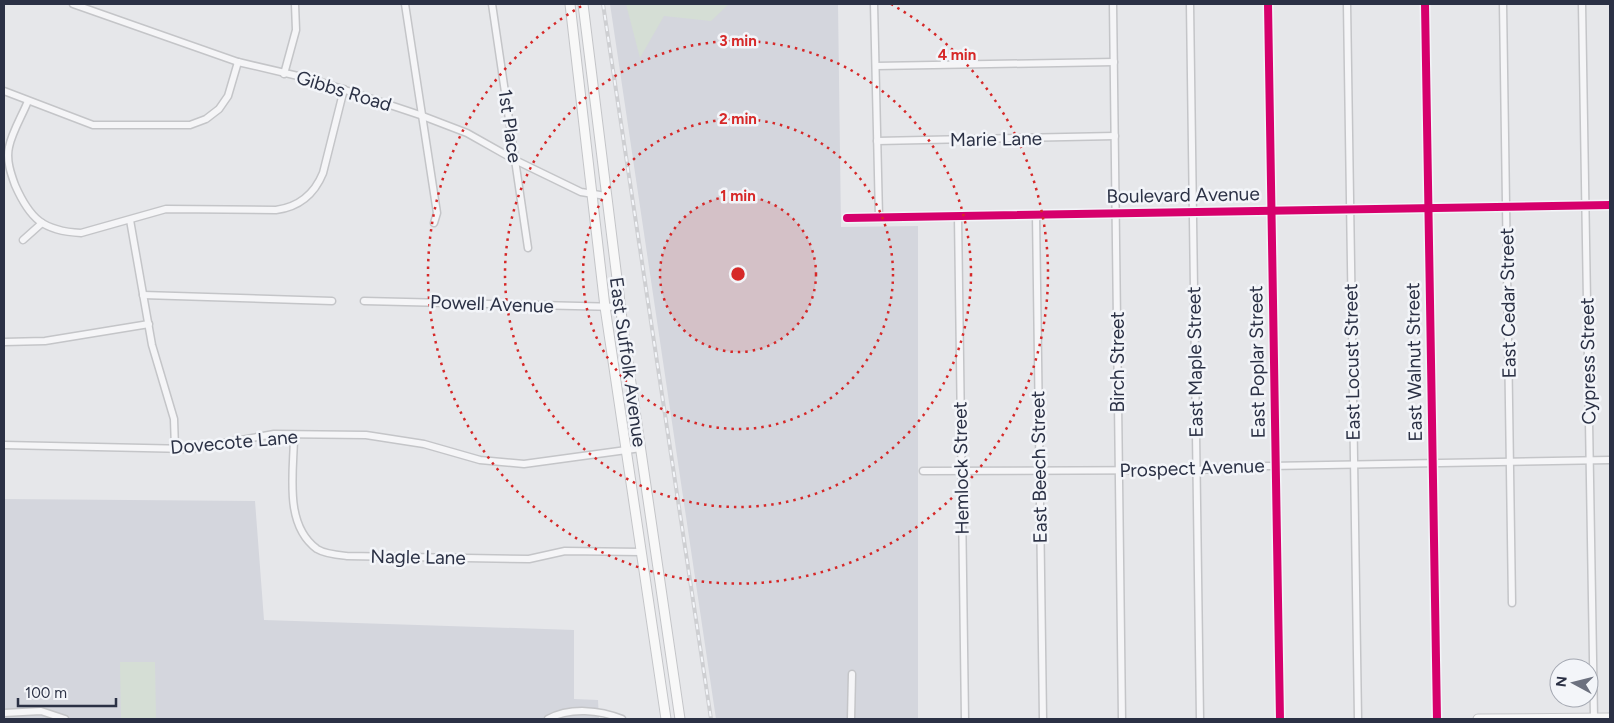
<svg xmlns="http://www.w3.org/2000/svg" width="1614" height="723" viewBox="0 0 1614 723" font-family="Figtree,sans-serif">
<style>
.built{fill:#d4d6dd}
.green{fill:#d5ded5}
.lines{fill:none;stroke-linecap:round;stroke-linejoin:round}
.street-casing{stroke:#c4c5c8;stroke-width:9}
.secondary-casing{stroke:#c4c5c8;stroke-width:11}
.street{stroke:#f5f5f7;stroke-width:6}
.secondary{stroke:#f8f8f8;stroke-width:9}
.rail-casing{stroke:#cecfd2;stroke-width:4}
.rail{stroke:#f3f5f9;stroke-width:2;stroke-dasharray:5.5;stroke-linecap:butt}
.cycleway-casing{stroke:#f3f5f9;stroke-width:11}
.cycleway{stroke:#d6006c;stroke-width:8}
.ring{fill:none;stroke:#d62828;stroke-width:2.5;stroke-dasharray:2.5 5}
.labels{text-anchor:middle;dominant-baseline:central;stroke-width:5;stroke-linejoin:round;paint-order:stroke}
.street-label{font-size:19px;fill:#2b3145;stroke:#f3f5f9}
.centre{fill:#d62828;stroke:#f3f5f9;stroke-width:2.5}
.ring-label{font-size:15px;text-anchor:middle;font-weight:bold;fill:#d62828;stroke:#f3f5f9;stroke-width:5;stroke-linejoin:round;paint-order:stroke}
</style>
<rect width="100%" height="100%" fill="#e6e7ea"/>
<g class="built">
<path d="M 610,4 L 838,4 L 841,227 L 918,226 L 918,719 L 716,719 Z"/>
<path d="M 4,499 L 255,501 L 264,620 L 574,630 L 574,699 L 598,700 L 599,719 L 4,719 Z"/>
</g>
<g class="green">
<path d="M 626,4 L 729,4 L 711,21 L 664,16 L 640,58 Z"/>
<path d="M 120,662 L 155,662 L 156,719 L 121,719 Z"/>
</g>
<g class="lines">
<defs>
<g id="street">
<path d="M 73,4 L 238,62 L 315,80 L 420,115 L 467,133 L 515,160 L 581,192 L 606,196"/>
<path d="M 405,4 L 437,213 L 434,223"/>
<path d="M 492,4 L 528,248"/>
<path d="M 874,4 L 879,217"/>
<path d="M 1113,4 L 1122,719"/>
<path d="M 1190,4 L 1200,719"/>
<path d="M 1268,4 L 1280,719"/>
<path d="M 1347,4 L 1358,719"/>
<path d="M 1425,4 L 1437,719"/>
<path d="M 1503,4 L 1512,603"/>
<path d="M 1582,4 L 1594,718"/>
<path d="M 876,66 L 1114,62"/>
<path d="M 284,74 L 296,30 L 295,4"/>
<path d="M 4,91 L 93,125 L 190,125 L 206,119 L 219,109 L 228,96 L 238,62"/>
<path d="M 28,101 C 22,116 12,132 9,147 C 6,160 11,174 15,185 C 30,219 43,231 81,233 L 166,209 L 276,210 C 299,207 314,195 323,173 L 344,89"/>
<path d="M 877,141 L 1115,136"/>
<path d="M 1036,214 L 1043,719"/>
<path d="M 958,216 L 965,719"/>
<path d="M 847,218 L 1610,205"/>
<path d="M 130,220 L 152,345 L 174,419 L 175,449"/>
<path d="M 23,240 L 42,223"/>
<path d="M 143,295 L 332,301"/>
<path d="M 364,301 L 620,307"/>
<path d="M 4,342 L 45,341 L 149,324"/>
<path d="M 294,435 C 294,471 283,524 317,549 C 325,554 337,555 347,556 L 529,559 L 565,551 L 641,552"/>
<path d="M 4,445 L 190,449 L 274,434 L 366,435 L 424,444 L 480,460 L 524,464 L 641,448"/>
<path d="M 923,471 L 1197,470 L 1267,466 L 1610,460"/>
<path d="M 4,713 L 41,711 L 65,719"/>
<path d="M 548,719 C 570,707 600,710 622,719"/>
<path d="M 851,719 L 852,674"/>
</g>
<g id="secondary">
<path d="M 570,4 L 605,307 L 666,719"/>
<path d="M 583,4 L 624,335 L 680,719"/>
<path d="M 1478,719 L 1610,718"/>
</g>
</defs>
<use href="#street" class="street-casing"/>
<use href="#secondary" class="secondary-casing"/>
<use href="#street" class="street"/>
<use href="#secondary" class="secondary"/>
<defs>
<path id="rail" d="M 603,4 L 711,719"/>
</defs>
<use href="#rail" class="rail-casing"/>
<use href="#rail" class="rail"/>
<defs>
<g id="cycleway">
<path d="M 1268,4 L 1280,719"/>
<path d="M 1425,4 L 1437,719"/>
<path d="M 847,218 L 1610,205"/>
</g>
</defs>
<use href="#cycleway" class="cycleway-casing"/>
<use href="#cycleway" class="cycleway"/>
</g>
<circle cx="738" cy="274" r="78" fill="#d62828" fill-opacity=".12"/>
<g class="ring">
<circle cx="738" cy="274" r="78"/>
<circle cx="738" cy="274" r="155"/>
<circle cx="738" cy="274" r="233"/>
<path d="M891 4A310 310 0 1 1 585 4"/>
</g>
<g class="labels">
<g class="street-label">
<text transform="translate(344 91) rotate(17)">Gibbs Road</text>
<text transform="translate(510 126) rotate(82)">1st Place</text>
<text transform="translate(996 139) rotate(-1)">Marie Lane</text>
<text transform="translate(1183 195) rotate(-1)">Boulevard Avenue</text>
<text transform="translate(1508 303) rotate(-91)">East Cedar Street</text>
<text transform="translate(492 304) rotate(2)">Powell Avenue</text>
<text transform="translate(1588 361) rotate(-91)">Cypress Street</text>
<text transform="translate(628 362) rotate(82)">East Suffolk Avenue</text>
<text transform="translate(1117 362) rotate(-90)">Birch Street</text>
<text transform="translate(1195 362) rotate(-91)">East Maple Street</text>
<text transform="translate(1257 362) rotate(-91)">East Poplar Street</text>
<text transform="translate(1352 362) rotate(-91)">East Locust Street</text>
<text transform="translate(1414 362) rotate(-91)">East Walnut Street</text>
<text transform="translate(234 442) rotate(-5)">Dovecote Lane</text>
<text transform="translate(1039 467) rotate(-91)">East Beech Street</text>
<text transform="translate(961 468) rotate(-91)">Hemlock Street</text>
<text transform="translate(1192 468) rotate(-2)">Prospect Avenue</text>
<text transform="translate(418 557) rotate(1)">Nagle Lane</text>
</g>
</g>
<circle cx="738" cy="274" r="8" class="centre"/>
<g class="ring-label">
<text x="738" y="46">3 min</text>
<text x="957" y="60">4 min</text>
<text x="738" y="124">2 min</text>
<text x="738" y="201">1 min</text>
</g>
<rect width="1614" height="723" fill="none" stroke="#2b3145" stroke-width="10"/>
<g transform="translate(1574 683) rotate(277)"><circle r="24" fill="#f3f5f9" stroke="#a3a7b1"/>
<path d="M0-4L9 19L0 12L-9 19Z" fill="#6c717f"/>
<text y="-8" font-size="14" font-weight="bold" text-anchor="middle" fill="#2b3145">N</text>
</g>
<path d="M18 698v8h98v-8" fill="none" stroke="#2b3145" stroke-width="2.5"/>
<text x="25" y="698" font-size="15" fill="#2b3145" stroke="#f3f5f9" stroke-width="4" paint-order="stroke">100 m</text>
</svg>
